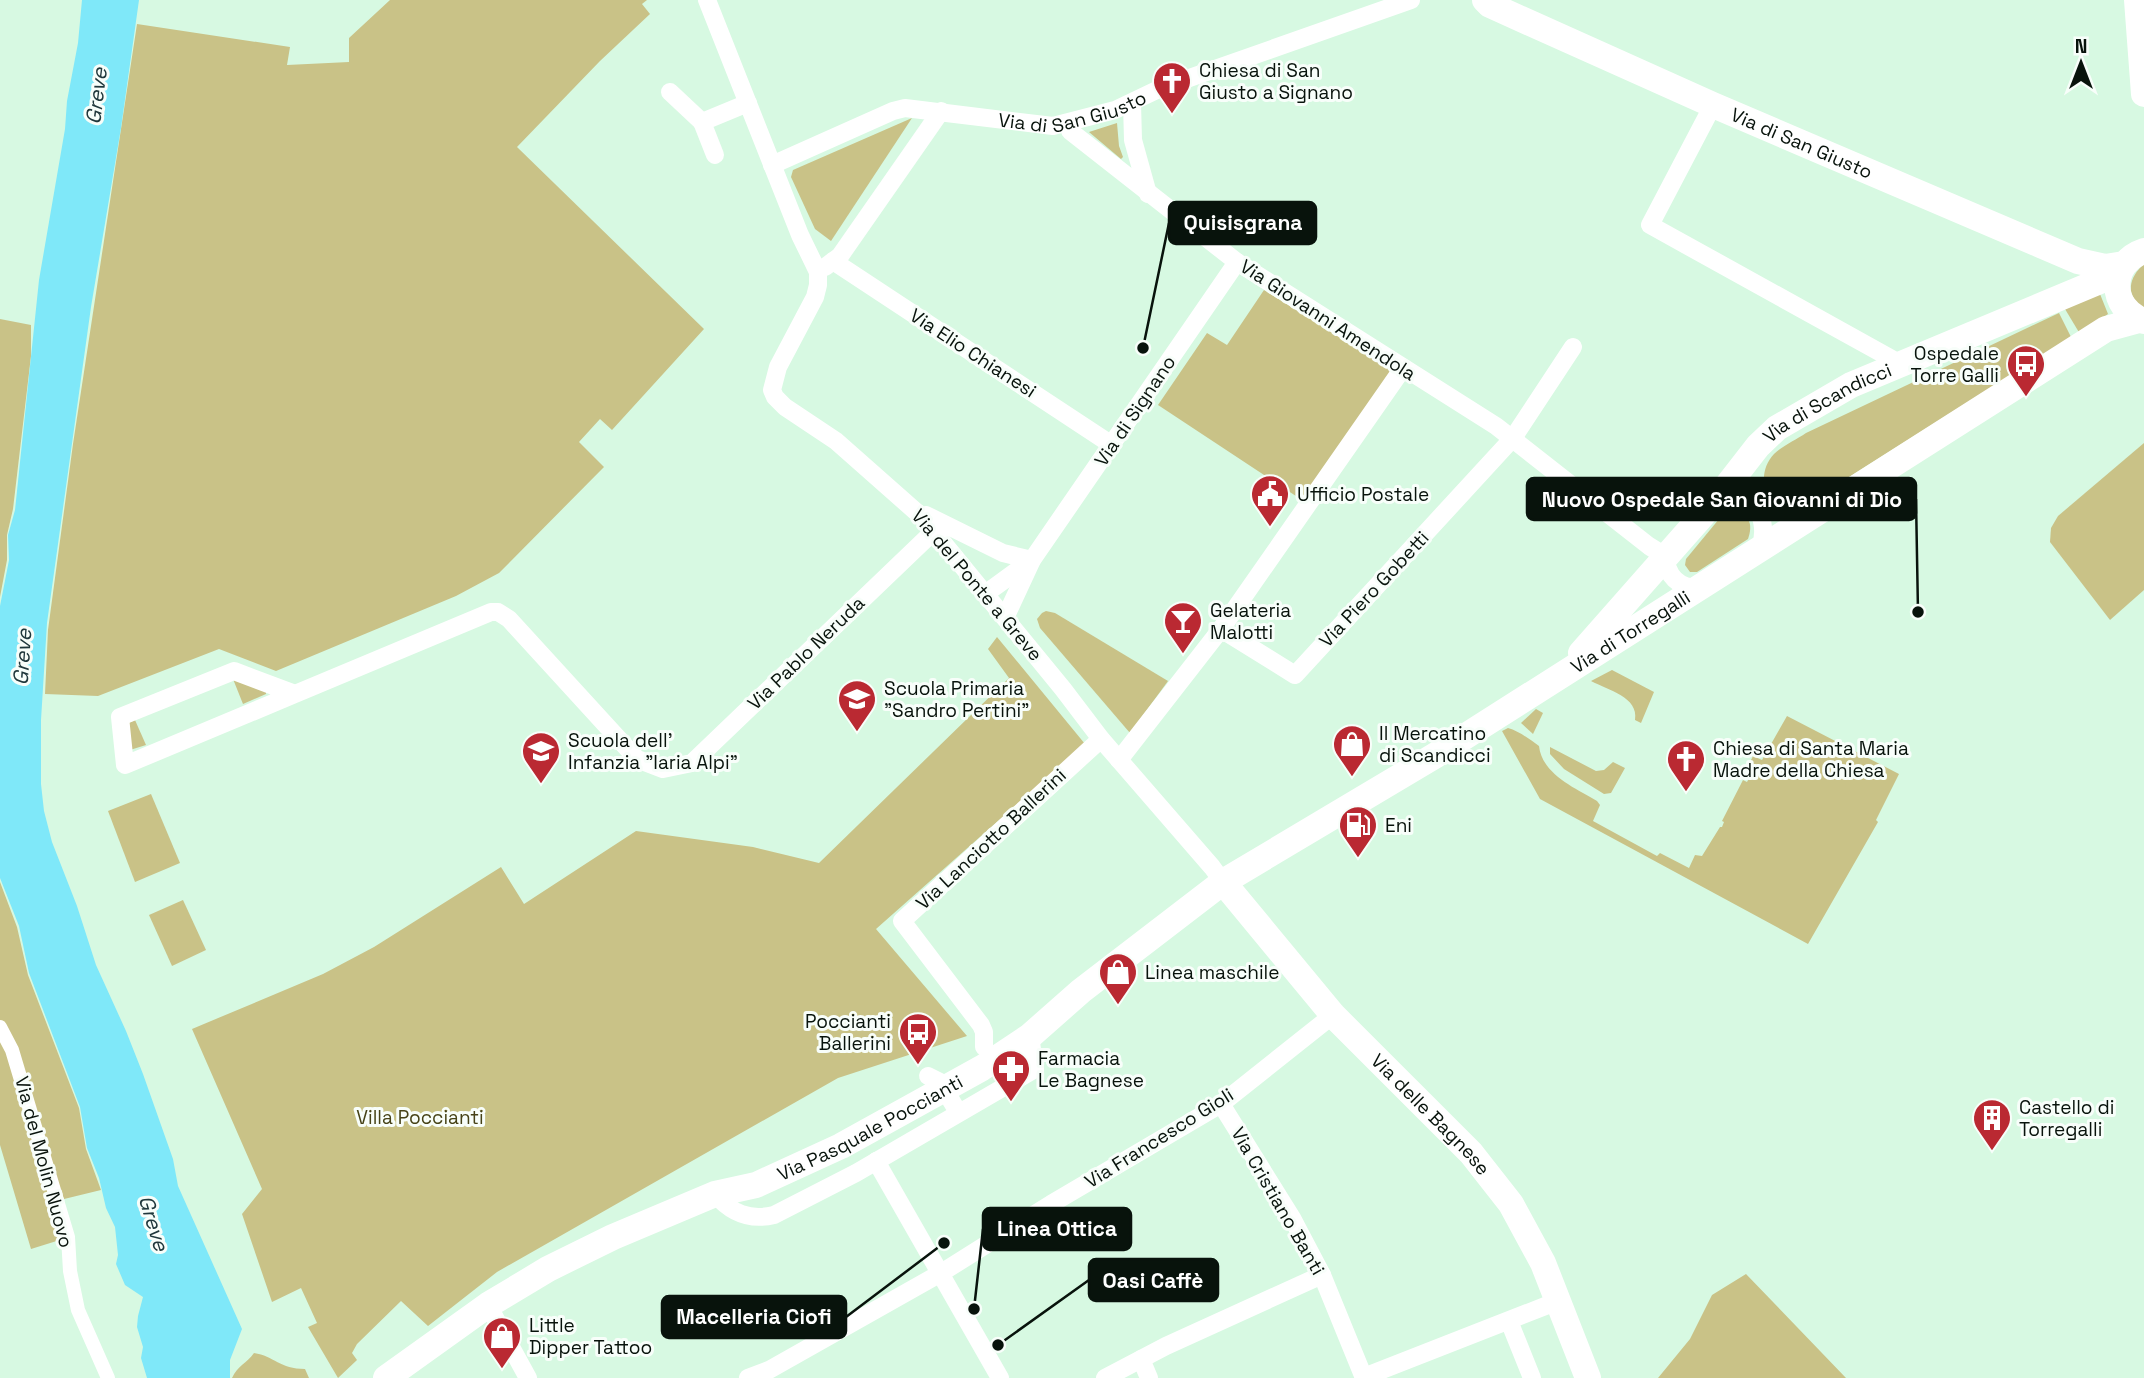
<svg xmlns="http://www.w3.org/2000/svg" width="2144" height="1378" viewBox="0 0 2144 1378" font-family="'Space Grotesk',sans-serif">
<style>
.green{fill:#c9c287}
.water{fill:#7fe8f9}
.lines{fill:none;stroke-linecap:round;stroke-linejoin:round}
.pedestrian{stroke:#fff;stroke-width:14}
.minor{stroke:#fff;stroke-width:18}
.secondary{stroke:#fff;stroke-width:26}
.labels{text-anchor:middle;dominant-baseline:central;stroke-width:6;stroke-linejoin:round;paint-order:stroke}
.poi-label{font-size:19px;fill:#08130c;stroke:#f8fefa;text-anchor:start}
.street-label{font-size:19px;fill:#08130c;stroke:#f8fefa}
.park-label{font-size:19px;fill:#464217;stroke:#f8fefa}
.water-label{font-size:21px;font-style:italic;fill:#20383c;stroke:#f8fefa}
.leader{fill:none;stroke:#08130c;stroke-width:2.5}
.callout-dot{fill:#08130c;stroke:#f8fefa;stroke-width:2.5}
.callout{fill:#08130c;stroke:#08130c;stroke-width:2.5}
.callout-label{font-size:21px;text-anchor:middle;font-weight:bold;fill:#fff}
</style>
<rect width="100%" height="100%" fill="#d7f9e2"/>
<g class="green">
<path d="M 390,0 L 647,0 L 642,4 L 650,14 L 600,61 L 517,147 L 704,329 L 612,430 L 600,419 L 579,442 L 604,467 L 499,573 L 456,596 L 276,671 L 219,649 L 98,696 L 45,694 L 48,630 L 73,444 L 137,24 L 290,47 L 287,65 L 349,62 L 349,38 Z"/>
<path d="M 912,118 L 831,241 L 815,229 L 791,177 L 793,170 Z"/>
<path d="M 1117,123 L 1119,146 L 1123,157 L 1121,159 L 1089,132 Z"/>
<path d="M 2144,264 L 2144,308 C 2124,296 2129,277 2144,264 Z"/>
<path d="M 1264,290 L 1392,369 L 1302,500 L 1158,405 L 1207,333 L 1227,345 Z"/>
<path d="M 2100,294 L 2108,314 L 2080,334 L 2065,309 Z"/>
<path d="M 2059,313 L 2071,337 L 1819,496 C 1811,500 1803,505 1793,506 C 1764,508 1755,474 1774,454 C 1782,446 1796,440 1806,433 Z"/>
<path d="M 0,319 L 31,325 L 31,356 L 13,509 L 7,535 L 7,560 L 0,597 Z"/>
<path d="M 2144,443 L 2144,590 L 2110,620 L 2050,542 L 2051,528 L 2058,516 Z"/>
<path d="M 1735,510 C 1750,516 1753,524 1748,539 L 1697,572 L 1690,572 L 1685,565 L 1686,559 L 1724,513 Z"/>
<path d="M 1046,611 L 1055,613 L 1168,681 L 1130,733 L 1040,628 L 1037,619 L 1042,613 Z"/>
<path d="M 997,637 L 1085,744 L 876,929 L 967,1036 L 838,1078 L 497,1272 L 428,1326 L 401,1301 L 357,1344 L 352,1353 L 357,1360 L 338,1378 L 308,1327 L 317,1323 L 301,1288 L 272,1302 L 242,1214 L 262,1189 L 192,1029 L 323,974 L 374,947 L 501,867 L 524,904 L 636,831 L 753,847 L 819,863 L 1009,678 L 988,649 Z"/>
<path d="M 1612,670 L 1654,692 L 1641,723 L 1635,720 C 1639,697 1608,690 1591,681 Z"/>
<path d="M 233,679 L 266,692 L 266,694 L 243,704 Z"/>
<path d="M 1536,709 L 1543,713 L 1533,734 L 1521,723 Z"/>
<path d="M 1787,716 L 1899,774 L 1876,820 L 1878,822 L 1808,944 L 1540,799 L 1502,731 L 1508,728 C 1519,731 1529,739 1539,746 C 1542,774 1575,788 1597,801 L 1600,805 L 1593,821 L 1657,856 L 1660,853 L 1689,868 L 1695,855 L 1702,856 L 1720,827 L 1722,827 L 1724,822 L 1722,821 L 1743,780 L 1747,782 L 1753,770 L 1750,762 L 1753,756 L 1762,760 Z"/>
<path d="M 135,720 L 146,745 L 130,750 L 128,723 Z"/>
<path d="M 1550,747 L 1596,771 L 1604,770 L 1613,762 L 1625,768 L 1611,793 L 1604,794 L 1564,769 L 1550,754 Z"/>
<path d="M 151,794 L 180,863 L 135,882 L 108,811 Z"/>
<path d="M 0,882 L 17,927 L 28,975 L 79,1108 L 86,1149 L 101,1190 L 60,1200 L 63,1239 L 31,1249 L 0,1145 Z"/>
<path d="M 183,900 L 206,950 L 172,966 L 149,915 Z"/>
<path d="M 1746,1274 L 1846,1378 L 1658,1378 L 1690,1339 L 1712,1295 Z"/>
<path d="M 254,1353 C 274,1356 280,1369 305,1369 L 309,1378 L 232,1378 C 237,1366 247,1363 254,1353 Z"/>
</g>
<path class="water" d="M 82,0 L 139,0 L 121,128 L 91,307 L 47,623 L 41,720 L 41,784 L 44,811 L 52,842 L 77,906 L 96,965 L 126,1031 L 143,1074 L 173,1159 L 178,1186 L 242,1329 L 230,1360 L 230,1378 L 147,1378 L 141,1358 L 143,1347 L 137,1327 L 138,1316 L 143,1297 L 125,1285 L 116,1264 L 118,1255 L 115,1227 L 106,1208 L 99,1178 L 87,1148 L 80,1107 L 29,973 L 19,926 L 0,878 L 0,606 L 9,560 L 8,535 L 15,510 L 39,280 L 65,129 L 67,101 L 78,43 Z"/>
<g class="lines">
<path class="pedestrian" d="M 0,1027 L 12,1050 L 68,1237 L 70,1271 L 78,1310 L 108,1378"/>
<g class="minor">
<path d="M 707,0 L 800,235 L 818,272 L 818,285 L 815,297 L 778,367 L 772,390 L 775,397 L 785,407 L 836,441 L 922,517 L 1063,689 L 1101,739 L 1212,867 L 1223,882"/>
<path d="M 670,92 L 702,122"/>
<path d="M 1132,103 L 1133,140 L 1148,194"/>
<path d="M 1713,105 L 1650,225 L 1901,364"/>
<path d="M 1069,123 L 1070,131 L 1237,262 L 1496,426 L 1649,546 L 1665,556 C 1667,576 1678,588 1698,588"/>
<path d="M 715,155 L 702,122 L 748,103"/>
<path id="s1" d="M 772,165 L 893,111 L 905,108 L 1053,126 L 1115,110 L 1161,88 L 1411,0"/>
<path d="M 833,261 L 1112,445"/>
<path d="M 825,267 L 840,256 L 941,111"/>
<path d="M 1716,500 C 1752,485 1771,518 1760,549"/>
<path d="M 926,515 L 1003,553 L 1032,560"/>
<path d="M 985,594 L 1029,562"/>
<path d="M 1005,618 L 1032,560 L 1237,262"/>
<path d="M 1221,629 L 1295,675 L 1513,438 L 1573,347"/>
<path d="M 295,694 L 125,765 L 120,717 L 234,671 L 295,694 L 491,612 L 498,612 L 509,619 L 637,759 L 663,769 L 692,763 L 934,531"/>
<path d="M 1119,760 L 1221,629 L 1403,368"/>
<path d="M 984,1047 L 984,1032 L 981,1025 L 902,921 L 1101,739"/>
<path d="M 928,1076 L 940,1082 L 958,1112"/>
<path d="M 1221,1104 L 1292,1218 L 1322,1275 L 1364,1378"/>
<path d="M 876,1161 L 1000,1378"/>
<path d="M 715,1194 C 731,1213 749,1221 774,1215 L 856,1173 L 1035,1069 L 1030,1036"/>
<path d="M 488,1305 L 528,1378"/>
<path d="M 1509,1321 L 1532,1378"/>
<path d="M 1141,1359 L 1149,1378"/>
<path d="M 1364,1377 L 1558,1301"/>
<path d="M 748,1378 L 769,1370 L 941,1273 L 1051,1204 L 1221,1104 L 1333,1015"/>
<path d="M 1105,1378 L 1166,1346 L 1322,1275"/>
</g>
<g class="secondary">
<path id="s2" d="M 1485,0 L 1490,5 L 1713,105 L 2078,261 L 2105,267 L 2124,264"/>
<path d="M 2137,0 L 2144,94"/>
<path d="M 2144,251 C 2108,263 2109,309 2144,321"/>
<path id="s3" d="M 1581,653 L 1716,500 L 1758,446 L 1777,428 L 1851,385 L 2119,273"/>
<path id="s4" d="M 1223,882 L 1333,1015 L 1471,1153 L 1511,1204 L 1543,1263 L 1588,1378"/>
<path id="s5" d="M 386,1378 L 488,1305 L 548,1269 L 613,1237 L 715,1194 L 756,1185 L 841,1146 L 982,1068 L 1030,1036 L 1081,991 L 1223,882 L 1436,755 L 2106,329 L 2139,320"/>
</g>
</g>
<defs>
<symbol id="church-pin" viewBox="-11 -11 22 30"><path d="M0 17L-7.5 6A9.5 9.5 0 1 1 7.5 6Z" fill="#ba2932" stroke="#f8fefa"/><path d="M-1.2-6h2.4v3.5h3.3v2.4h-3.3V6h-2.4V-.1h-3.3v-2.4h3.3Z" fill="#fff"/></symbol>
<symbol id="bus-pin" viewBox="-11 -11 22 30"><path d="M0 17L-7.5 6A9.5 9.5 0 1 1 7.5 6Z" fill="#ba2932" stroke="#f8fefa"/><path d="M-5-6H5V4H4V6H2V4H-2V6H-4V4H-5ZM-3.5-4V0h7V-4ZM-3.5 1.2v1.5H-2V1.2ZM2 1.2v1.5H3.5V1.2Z" fill="#fff"/></symbol>
<symbol id="civic-pin" viewBox="-11 -11 22 30"><path d="M0 17L-7.5 6A9.5 9.5 0 1 1 7.5 6Z" fill="#ba2932" stroke="#f8fefa"/><path d="M-.6-6.5H3V-4.5H.6V-3L4-1V1h2V6H-6V1h2V-1L-.6-3ZM-1.2 2.5V6h2.4V2.5Z" fill="#fff"/></symbol>
<symbol id="bar-pin" viewBox="-11 -11 22 30"><path d="M0 17L-7.5 6A9.5 9.5 0 1 1 7.5 6Z" fill="#ba2932" stroke="#f8fefa"/><path d="M-6-5H6L.8 .8V4.5H3.5V6h-7V4.5H-.8V.8Z" fill="#fff"/></symbol>
<symbol id="school-pin" viewBox="-11 -11 22 30"><path d="M0 17L-7.5 6A9.5 9.5 0 1 1 7.5 6Z" fill="#ba2932" stroke="#f8fefa"/><path d="M0-5L7-2L0 1L-7-2ZM-4 1L0 2.5L4 1V4Q0 6-4 4Z" fill="#fff"/></symbol>
<symbol id="shop-pin" viewBox="-11 -11 22 30"><path d="M0 17L-7.5 6A9.5 9.5 0 1 1 7.5 6Z" fill="#ba2932" stroke="#f8fefa"/><path d="M-5-2.5h2.3a2.7 3.5 0 0 1 5.4 0H5L5.5 6h-11ZM-1.5-2.5h3a1.5 2.3 0 0 0-3 0Z" fill="#fff"/></symbol>
<symbol id="fuel-pin" viewBox="-11 -11 22 30"><path d="M0 17L-7.5 6A9.5 9.5 0 1 1 7.5 6Z" fill="#ba2932" stroke="#f8fefa"/><path d="M-5.5-6h7V0h2V4h1.3V-2.5L3-4.5l.8-.8L6-3V5H2.5V1h-1V6h-7ZM-4.2-4.7v3.2H.2V-4.7Z" fill="#fff"/></symbol>
<symbol id="pharmacy-pin" viewBox="-11 -11 22 30"><path d="M0 17L-7.5 6A9.5 9.5 0 1 1 7.5 6Z" fill="#ba2932" stroke="#f8fefa"/><path d="M-2-6h4v4h4v4h-4v4h-4v-4h-4v-4h4Z" fill="#fff"/></symbol>
<symbol id="building-pin" viewBox="-11 -11 22 30"><path d="M0 17L-7.5 6A9.5 9.5 0 1 1 7.5 6Z" fill="#ba2932" stroke="#f8fefa"/><path d="M-4-6H4V6H1V3H-1V6H-4ZM-2.5-4.3h1.7v1.8h-1.7ZM.8-4.3h1.7v1.8H.8ZM-2.5-1h1.7V.8h-1.7ZM.8-1h1.7V.8H.8Z" fill="#fff"/></symbol>
</defs>
<g fill-rule="evenodd">
<use href="#church-pin" x="1150" y="59" width="44" height="60"/>
<use href="#bus-pin" x="2004" y="342" width="44" height="60"/>
<use href="#civic-pin" x="1248" y="472" width="44" height="60"/>
<use href="#bar-pin" x="1161" y="599" width="44" height="60"/>
<use href="#school-pin" x="835" y="677" width="44" height="60"/>
<use href="#shop-pin" x="1330" y="722" width="44" height="60"/>
<use href="#school-pin" x="519" y="729" width="44" height="60"/>
<use href="#church-pin" x="1664" y="737" width="44" height="60"/>
<use href="#fuel-pin" x="1336" y="803" width="44" height="60"/>
<use href="#shop-pin" x="1096" y="950" width="44" height="60"/>
<use href="#bus-pin" x="896" y="1010" width="44" height="60"/>
<use href="#pharmacy-pin" x="989" y="1047" width="44" height="60"/>
<use href="#building-pin" x="1970" y="1096" width="44" height="60"/>
<use href="#shop-pin" x="480" y="1314" width="44" height="60"/>
</g>
<g class="labels">
<g class="poi-label">
<text x="1199" y="70">Chiesa di San<tspan x="1199" dy="22">Giusto a Signano</tspan></text>
<text x="1999" y="353" text-anchor="end">Ospedale<tspan x="1999" dy="22">Torre Galli</tspan></text>
<text x="1297" y="494">Ufficio Postale</text>
<text x="1210" y="610">Gelateria<tspan x="1210" dy="22">Malotti</tspan></text>
<text x="884" y="688">Scuola Primaria<tspan x="884" dy="22">"Sandro Pertini"</tspan></text>
<text x="1379" y="733">Il Mercatino<tspan x="1379" dy="22">di Scandicci</tspan></text>
<text x="568" y="740">Scuola dell'<tspan x="568" dy="22">Infanzia "Iaria Alpi"</tspan></text>
<text x="1713" y="748">Chiesa di Santa Maria<tspan x="1713" dy="22">Madre della Chiesa</tspan></text>
<text x="1385" y="825">Eni</text>
<text x="1145" y="972">Linea maschile</text>
<text x="891" y="1021" text-anchor="end">Poccianti<tspan x="891" dy="22">Ballerini</tspan></text>
<text x="1038" y="1058">Farmacia<tspan x="1038" dy="22">Le Bagnese</tspan></text>
<text x="2019" y="1107">Castello di<tspan x="2019" dy="22">Torregalli</tspan></text>
<text x="529" y="1325">Little<tspan x="529" dy="22">Dipper Tattoo</tspan></text>
</g>
<g class="street-label">
<text stroke="none"><textPath href="#s1" startOffset="315">Via di San Giusto</textPath></text>
<text stroke="none"><textPath href="#s2" startOffset="348">Via di San Giusto</textPath></text>
<text transform="translate(1328 320) rotate(33)">Via Giovanni Amendola</text>
<text transform="translate(973 353) rotate(33)">Via Elio Chianesi</text>
<text stroke="none"><textPath href="#s3" startOffset="355">Via di Scandicci</textPath></text>
<text transform="translate(1135 411) rotate(-56)">Via di Signano</text>
<text transform="translate(977 585) rotate(50)">Via del Ponte a Greve</text>
<text transform="translate(1374 589) rotate(-47)">Via Piero Gobetti</text>
<text stroke="none"><textPath href="#s5" startOffset="1458">Via di Torregalli</textPath></text>
<text transform="translate(806 653) rotate(-44)">Via Pablo Neruda</text>
<text transform="translate(991 839) rotate(-43)">Via Lanciotto Ballerini</text>
<text stroke="none"><textPath href="#s4" startOffset="312">Via delle Bagnese</textPath></text>
<text stroke="none"><textPath href="#s5" startOffset="548">Via Pasquale Poccianti</textPath></text>
<text transform="translate(1159 1138) rotate(-32)">Via Francesco Gioli</text>
<text transform="translate(44 1162) rotate(75)">Via del Molin Nuovo</text>
<text transform="translate(1278 1201) rotate(60)">Via Cristiano Banti</text>
</g>
<g class="park-label">
<text x="420" y="1117">Villa Poccianti</text>
</g>
<g class="water-label">
<text transform="translate(96 96) rotate(-83)">Greve</text>
<text transform="translate(22 657) rotate(-86)">Greve</text>
<text transform="translate(154 1223) rotate(73)">Greve</text>
</g>
</g>
<path class="leader" d="M1143 348L1169 223M1918 612L1916 499M974 1309L983 1229M998 1345L1089 1280M944 1243L846 1317"/>
<g class="callout-dot">
<circle cx="1143" cy="348" r="7"/>
<circle cx="1918" cy="612" r="7"/>
<circle cx="974" cy="1309" r="7"/>
<circle cx="998" cy="1345" r="7"/>
<circle cx="944" cy="1243" r="7"/>
</g>
<g class="callout">
<rect x="1169" y="202" width="147" height="42" rx="7"/>
<rect x="1527" y="478" width="389" height="42" rx="7"/>
<rect x="983" y="1208" width="148" height="42" rx="7"/>
<rect x="1089" y="1259" width="129" height="42" rx="7"/>
<rect x="662" y="1296" width="184" height="42" rx="7"/>
</g>
<g class="callout-label">
<text x="1243" y="230">Quisisgrana</text>
<text x="1722" y="507">Nuovo Ospedale San Giovanni di Dio</text>
<text x="1057" y="1236">Linea Ottica</text>
<text x="1153" y="1288">Oasi Caffè</text>
<text x="754" y="1324">Macelleria Ciofi</text>
</g>
<g transform="translate(2081 63)" stroke="#f8fefa" stroke-width="5" paint-order="stroke">
<path d="M0-5L12 26L0 18L-12 26Z" fill="#08130c"/>
<text y="-10" font-size="19" font-weight="bold" text-anchor="middle" fill="#08130c">N</text>
</g>
</svg>
